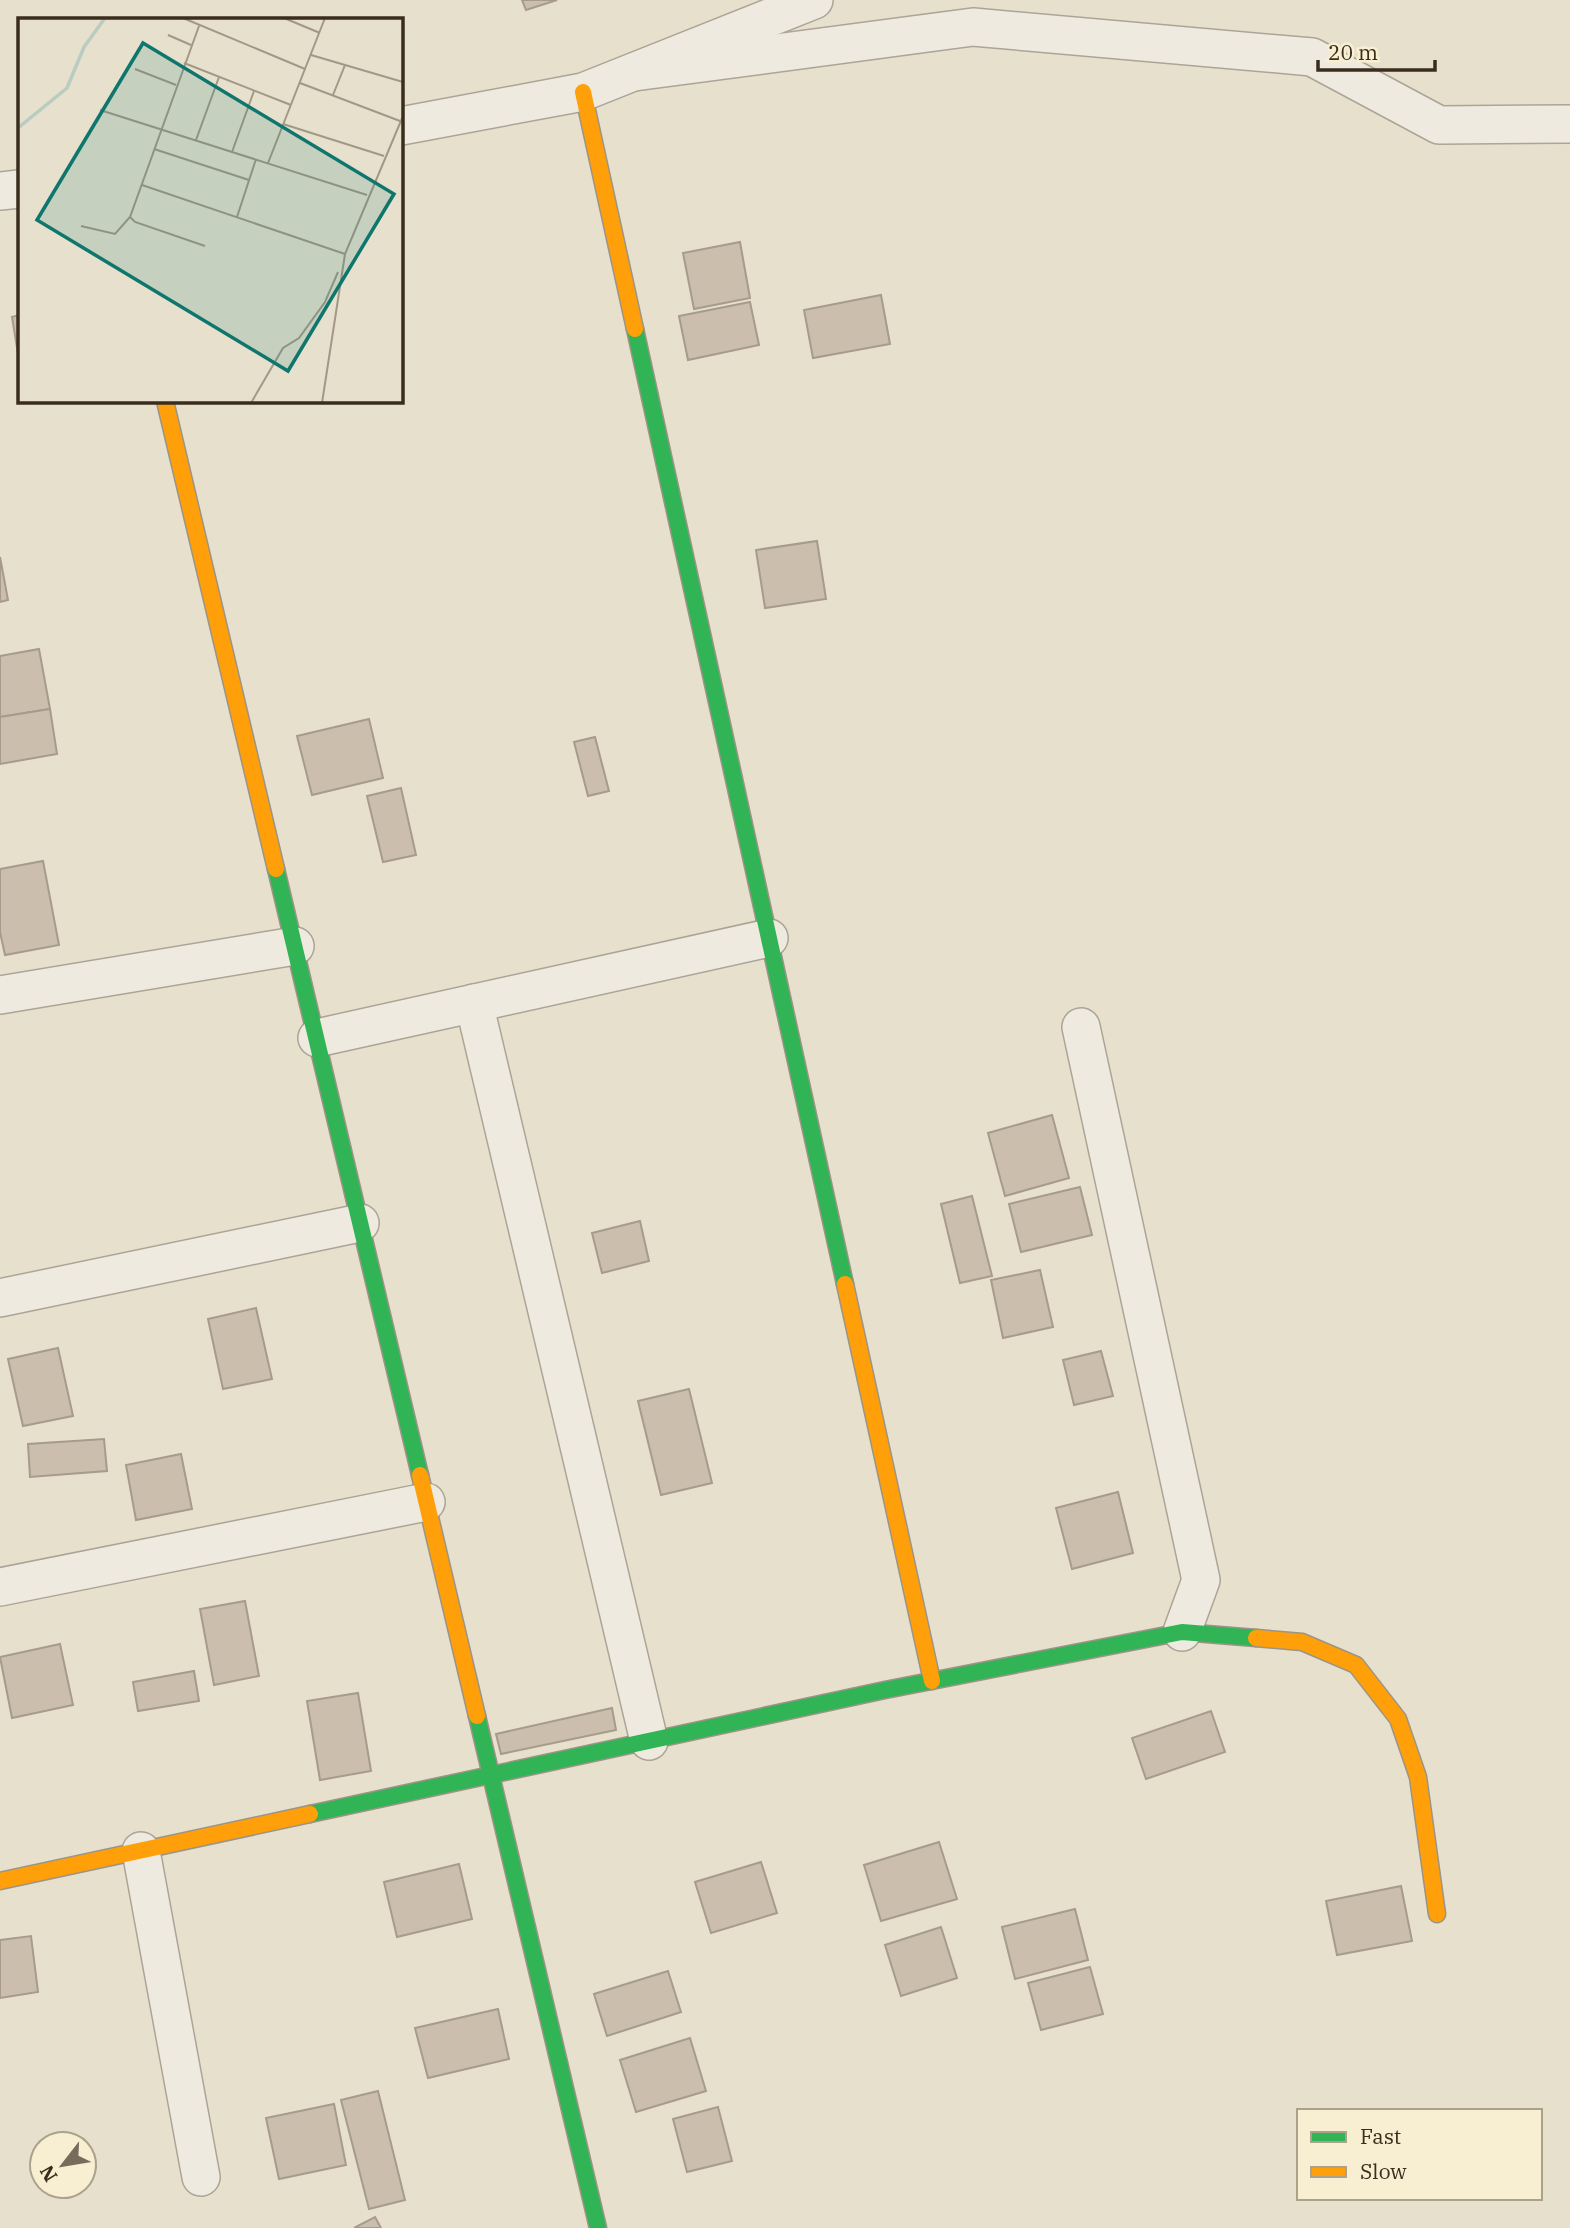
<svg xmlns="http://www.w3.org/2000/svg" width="1570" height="2228" viewBox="0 0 1570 2228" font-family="'IBM Plex Serif',serif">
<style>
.building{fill:#cbbead;stroke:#a79b8c;stroke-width:2}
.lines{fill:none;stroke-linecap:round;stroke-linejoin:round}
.street-casing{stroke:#aca496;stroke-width:40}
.fast-casing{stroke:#9c9486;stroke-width:19}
.slow-casing{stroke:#9c9486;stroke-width:19}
.street{stroke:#eeeadf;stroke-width:37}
.fast{stroke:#30b455;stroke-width:16}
.slow{stroke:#ff9f0a;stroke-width:16}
.inset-river{fill:none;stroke:#b9ccc1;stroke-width:3.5}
.inset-road{fill:none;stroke:#a29887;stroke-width:2}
.view{fill:#0f766e;fill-opacity:0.15;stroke:#0f766e;stroke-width:3.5}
.inset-edge{fill:none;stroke:#3b2d1d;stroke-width:3.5}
</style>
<rect width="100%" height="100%" fill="#e7e0cd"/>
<g class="building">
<path d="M 522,0 L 557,0 L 526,10 Z"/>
<path d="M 740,242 L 750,298 L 694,309 L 683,253 Z"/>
<path d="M 881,295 L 890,344 L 813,358 L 804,310 Z"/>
<path d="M 750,302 L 759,345 L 688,360 L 679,316 Z"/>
<path d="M 19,315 L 19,360 L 12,317 Z"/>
<path d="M 817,541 L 826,599 L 765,608 L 756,550 Z"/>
<path d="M 0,557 L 8,600 L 0,602 Z"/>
<path d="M 39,649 L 50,709 L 0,717 L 0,656 Z"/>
<path d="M 50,709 L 57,754 L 0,764 L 0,717 Z"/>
<path d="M 369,719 L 383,778 L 312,795 L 297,736 Z"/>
<path d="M 595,737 L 609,791 L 588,796 L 574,742 Z"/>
<path d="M 401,788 L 416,855 L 383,862 L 367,796 Z"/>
<path d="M 43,861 L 59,945 L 5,955 L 0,932 L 0,869 Z"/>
<path d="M 1052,1115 L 1069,1178 L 1005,1196 L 988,1133 Z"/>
<path d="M 1080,1187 L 1092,1235 L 1021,1252 L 1009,1204 Z"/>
<path d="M 972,1196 L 992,1276 L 960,1283 L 941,1204 Z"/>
<path d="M 640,1221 L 649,1261 L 602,1273 L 592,1233 Z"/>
<path d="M 1040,1270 L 1053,1327 L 1003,1338 L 991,1280 Z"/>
<path d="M 256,1308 L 272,1379 L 223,1389 L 208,1319 Z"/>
<path d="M 58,1348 L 73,1416 L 23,1426 L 8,1359 Z"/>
<path d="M 1101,1351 L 1113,1396 L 1074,1405 L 1063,1360 Z"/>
<path d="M 689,1389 L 712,1483 L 661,1495 L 638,1401 Z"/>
<path d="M 104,1439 L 107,1471 L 30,1477 L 28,1444 Z"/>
<path d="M 181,1454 L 192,1509 L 136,1520 L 126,1465 Z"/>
<path d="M 1118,1492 L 1133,1553 L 1072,1569 L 1056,1508 Z"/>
<path d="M 245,1601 L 259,1676 L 214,1685 L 200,1609 Z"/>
<path d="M 60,1644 L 73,1705 L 12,1718 L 0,1657 Z"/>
<path d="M 194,1671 L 199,1701 L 138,1711 L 133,1682 Z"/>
<path d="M 358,1693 L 371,1771 L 320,1780 L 307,1701 Z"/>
<path d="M 612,1708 L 616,1730 L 501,1754 L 496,1734 Z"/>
<path d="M 1211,1711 L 1225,1752 L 1146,1779 L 1132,1738 Z"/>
<path d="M 939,1842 L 957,1899 L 881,1921 L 864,1865 Z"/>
<path d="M 761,1862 L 777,1913 L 711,1933 L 695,1882 Z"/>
<path d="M 459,1864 L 472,1919 L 397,1937 L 384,1882 Z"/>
<path d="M 1401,1886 L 1412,1941 L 1337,1955 L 1326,1901 Z"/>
<path d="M 1075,1909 L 1088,1960 L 1015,1979 L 1002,1927 Z"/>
<path d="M 941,1927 L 957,1978 L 901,1996 L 885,1945 Z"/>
<path d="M 31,1936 L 38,1992 L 0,1998 L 0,1940 Z"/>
<path d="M 1090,1967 L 1103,2014 L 1041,2030 L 1028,1983 Z"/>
<path d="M 668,1971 L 681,2012 L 607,2036 L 594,1994 Z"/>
<path d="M 498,2009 L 509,2059 L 428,2078 L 415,2028 Z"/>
<path d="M 690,2038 L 706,2091 L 636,2112 L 620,2060 Z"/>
<path d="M 378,2091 L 405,2200 L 369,2209 L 341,2100 Z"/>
<path d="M 334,2104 L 346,2165 L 279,2179 L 266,2118 Z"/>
<path d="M 718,2107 L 732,2161 L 687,2172 L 673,2119 Z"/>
<path d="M 375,2217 L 381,2228 L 354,2228 Z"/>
</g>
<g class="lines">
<defs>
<g id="street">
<path d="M 634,72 L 973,27 L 1312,57 L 1439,125 L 1570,124"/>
<path d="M 401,126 L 583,92 L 814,0"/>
<path d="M 0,191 L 19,189"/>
<path d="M 0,995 L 295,946"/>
<path d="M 474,1003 L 649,1741"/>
<path d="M 1081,1027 L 1201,1580 L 1182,1632"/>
<path d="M 317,1038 L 769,938"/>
<path d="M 0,1298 L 360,1223"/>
<path d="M 0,1587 L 426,1502"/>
<path d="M 141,1851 L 201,2177"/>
</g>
<g id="fast">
<path d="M 635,329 L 845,1284"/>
<path d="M 276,869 L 420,1475"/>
<path d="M 477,1716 L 598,2228"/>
<path d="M 310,1814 L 885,1690 L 1182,1632 L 1256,1638"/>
</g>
<g id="slow">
<path d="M 583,92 L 635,329"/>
<path d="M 165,401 L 276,869"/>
<path d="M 845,1284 L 932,1681"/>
<path d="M 420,1475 L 477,1716"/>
<path d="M 1256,1638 L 1302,1642 L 1356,1665 L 1398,1719 L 1418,1777 L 1437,1914"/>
<path d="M 0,1881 L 310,1814"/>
</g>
</defs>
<use href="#street" class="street-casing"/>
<use href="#fast" class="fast-casing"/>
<use href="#slow" class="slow-casing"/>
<use href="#street" class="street"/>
<use href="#fast" class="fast"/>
<use href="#slow" class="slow"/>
</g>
<g transform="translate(18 18)">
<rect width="385" height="385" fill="#e7e0cd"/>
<path class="inset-river" d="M 0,110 L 49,70 L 66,29 L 87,0"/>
<path class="inset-road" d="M 165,0 L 287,51M 266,0 L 302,15M 150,17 L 173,27M 293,37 L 385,64M 166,45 L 273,87M 117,51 L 158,67M 282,65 L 382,103M 315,77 L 327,47M 82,92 L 349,177M 265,106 L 366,138M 178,122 L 201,59M 136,131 L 231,162M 214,134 L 236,73M 250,145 L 307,0M 124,167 L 327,236M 112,199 L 117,204 L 187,228M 219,199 L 238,141M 63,208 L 97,216 L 112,199 L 181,8M 233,385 L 265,330 L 281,320 L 307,284 L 320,254M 304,385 L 327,236 L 385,98"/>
<path class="view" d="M 125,25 L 376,176 L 270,353 L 19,202 Z"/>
<rect width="385" height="385" class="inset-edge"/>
</g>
<rect x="1297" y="2109" width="245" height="91" fill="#f8efd2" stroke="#aca18a" stroke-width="2"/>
<rect x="1311" y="2132" width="35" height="10" fill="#30b455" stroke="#aca18a" stroke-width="2"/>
<text x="1360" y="2144" font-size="21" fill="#3b2d1d">Fast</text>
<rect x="1311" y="2167" width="35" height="10" fill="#ff9f0a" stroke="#aca18a" stroke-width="2"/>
<text x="1360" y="2179" font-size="21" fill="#3b2d1d">Slow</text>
<g transform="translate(63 2165) rotate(239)"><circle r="33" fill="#f8efd2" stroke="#aca18a" stroke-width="2"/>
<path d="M0-5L12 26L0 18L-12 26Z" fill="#776c5b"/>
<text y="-10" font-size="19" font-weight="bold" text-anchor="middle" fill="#3b2d1d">N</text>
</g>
<path d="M1318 60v10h117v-10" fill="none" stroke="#3b2d1d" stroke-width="3.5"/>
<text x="1328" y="60" font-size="21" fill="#3b2d1d" stroke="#f8efd2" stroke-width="5" paint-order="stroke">20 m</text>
</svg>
